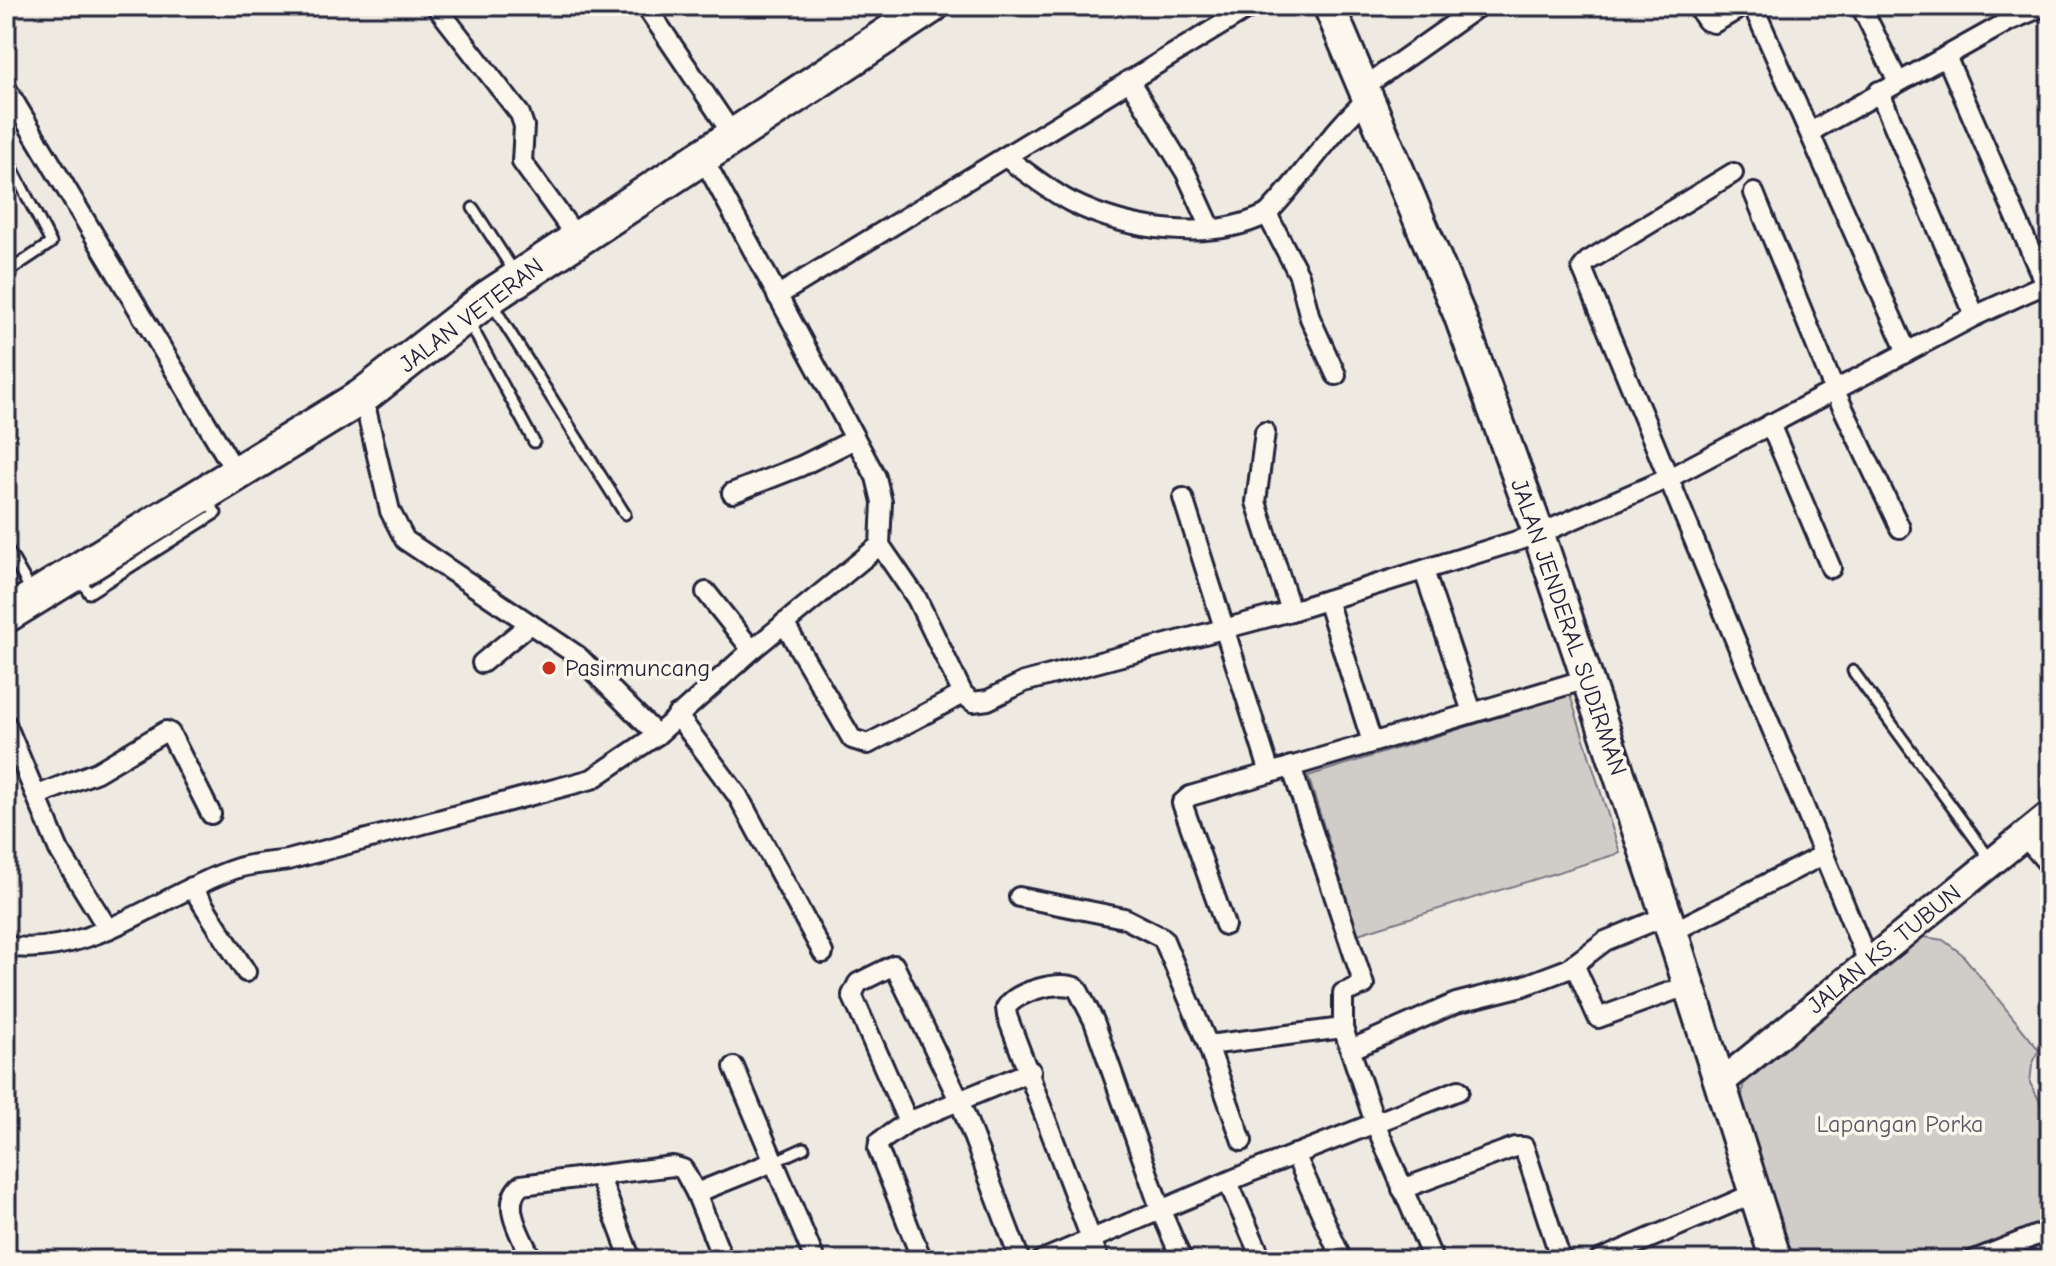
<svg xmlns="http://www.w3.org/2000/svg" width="2056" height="1266" viewBox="0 0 2056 1266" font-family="'Comic Neue',sans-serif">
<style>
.green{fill:#d0cdc9;stroke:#797882;stroke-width:2}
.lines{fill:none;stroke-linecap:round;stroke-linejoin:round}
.lane-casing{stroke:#22223b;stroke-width:15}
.street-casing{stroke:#22223b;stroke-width:24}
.secondary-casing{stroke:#22223b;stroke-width:32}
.primary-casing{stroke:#22223b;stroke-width:36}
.highway-casing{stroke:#22223b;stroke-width:40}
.lane{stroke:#fbf7ec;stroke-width:9}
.street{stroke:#fbf7ec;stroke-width:18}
.secondary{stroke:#fbf7ec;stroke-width:26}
.primary{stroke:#fbf7ec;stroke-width:30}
.highway{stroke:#fbf7ec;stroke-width:34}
.poi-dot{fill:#c8321e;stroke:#fbf7ec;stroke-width:3}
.labels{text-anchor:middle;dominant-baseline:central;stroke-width:7;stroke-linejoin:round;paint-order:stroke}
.street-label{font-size:24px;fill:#22223b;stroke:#fbf7ec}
.poi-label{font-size:24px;fill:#22223b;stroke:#fbf7ec;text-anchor:start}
.park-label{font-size:24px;fill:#565566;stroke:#fbf7ec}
</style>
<rect width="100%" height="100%" fill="#eeeae2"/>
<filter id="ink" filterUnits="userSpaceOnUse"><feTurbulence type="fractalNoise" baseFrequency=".0125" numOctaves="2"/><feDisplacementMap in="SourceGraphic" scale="16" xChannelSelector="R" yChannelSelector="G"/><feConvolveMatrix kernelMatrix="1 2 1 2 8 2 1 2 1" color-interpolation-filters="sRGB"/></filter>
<g filter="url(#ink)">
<g class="green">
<path d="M 1570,695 L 1620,853 L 1358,934 L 1308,776 Z"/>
<path d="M 1918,936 L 1943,940 L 1962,954 L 2039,1050 L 2032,1065 L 2030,1083 L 2050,1120 L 2050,1215 L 2034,1227 L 1954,1260 L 1793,1260 L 1742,1100 L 1743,1085 Z"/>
</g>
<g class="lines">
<defs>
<g id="lane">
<path d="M 6,156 L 51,243 L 6,273"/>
<path d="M 473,208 L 515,273"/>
<path d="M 492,304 L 625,514"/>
<path d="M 469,322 L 534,442"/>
<path d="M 6,547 L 32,592"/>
<path d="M 79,576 L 89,593 L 216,513 L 206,499"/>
<path d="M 1853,671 L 1990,859"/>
<path d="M 773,1162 L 804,1148"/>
</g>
<g id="street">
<path d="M 436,6 L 520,114 L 524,126 L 522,162 L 577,238"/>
<path d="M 1697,6 L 1707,21 L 1714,23 L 1744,6"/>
<path d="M 1753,6 L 1907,352"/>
<path d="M 1861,6 L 1898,82"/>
<path d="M 647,8 L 733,135"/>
<path d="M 1946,56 L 2045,284"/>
<path d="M 1129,80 L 1186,173 L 1211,228"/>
<path d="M 1364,87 L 1479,6"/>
<path d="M 6,88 L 238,476"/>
<path d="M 1879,91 L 1975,316"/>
<path d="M 1810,132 L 2009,21 L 2044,6"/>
<path d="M 702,156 L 876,477 L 882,502 L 880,545 L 917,599 L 963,694 L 973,702 L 988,700 L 1024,682 L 1291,611 L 1539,534 L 1669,478 L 1975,316 L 2045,284 L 2050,295"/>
<path d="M 1005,157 C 1027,172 1048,190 1071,202 C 1127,230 1210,243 1267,214"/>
<path d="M 1733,173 L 1588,261 L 1582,268 L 1868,962"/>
<path d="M 1754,193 L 1834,389 L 1900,528"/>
<path d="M 777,296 L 1252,6"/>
<path d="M 1336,375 L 1310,318 L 1299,275 L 1267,214 C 1303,177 1332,129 1369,98"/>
<path d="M 363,396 L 390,511 L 405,540 L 578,656 L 657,735"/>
<path d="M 1770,424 L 1831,568"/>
<path d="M 1265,432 L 1256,502 L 1291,611"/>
<path d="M 732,493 L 801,466 L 855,439"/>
<path d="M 1183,498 L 1270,773 L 1587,679"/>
<path d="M 1424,571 L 1472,712"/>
<path d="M 706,592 L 752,650"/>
<path d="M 1327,600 L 1372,742"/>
<path d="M 784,623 L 852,739 L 868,744 L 963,694"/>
<path d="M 482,663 L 530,624"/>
<path d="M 677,715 L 738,796 L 823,953"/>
<path d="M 6,724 L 59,850 L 108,929"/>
<path d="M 1291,766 L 1364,985 L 1343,993 L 1343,1028"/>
<path d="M 38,795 L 97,772 L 166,731 L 170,733 L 211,814"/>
<path d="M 2024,836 L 2050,866"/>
<path d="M 192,887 L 246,972"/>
<path d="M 1019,897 L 1124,918 L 1163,938 L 1208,1045 L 1242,1141"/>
<path d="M 1225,925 L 1182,803 L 1190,796 L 1270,773"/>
<path d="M 1672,932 L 1821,856"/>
<path d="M 6,946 C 88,959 159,896 232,870 C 249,863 270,863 288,860 L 592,779 L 657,735 L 752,650 L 880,545"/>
<path d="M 1574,964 L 1598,1018 L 1689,985"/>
<path d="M 1208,1045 L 1343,1028 L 1375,1123 L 1433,1260"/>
<path d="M 1352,1049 L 1456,1003 L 1523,986 L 1568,969 L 1605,941 L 1666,916"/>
<path d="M 734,1067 L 815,1260"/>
<path d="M 908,1122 L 852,995 L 858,983 L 894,965 L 960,1102 L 1020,1260"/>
<path d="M 1295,1154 L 1342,1260"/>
<path d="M 599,1175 L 631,1260"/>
<path d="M 1228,1182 L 1262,1260"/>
<path d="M 1402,1189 L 1515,1147 L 1524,1147 L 1561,1260"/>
<path d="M 696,1193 L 723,1260"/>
<path d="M 532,1260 C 522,1237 499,1204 521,1185 L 673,1166 L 683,1169 L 696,1193 L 773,1162"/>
<path d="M 922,1260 L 878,1149 L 879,1142 L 908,1122 L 1031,1071"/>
<path d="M 1042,1260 L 1253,1171 L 1459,1090"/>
<path d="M 1099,1260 L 1007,1016 L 1006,1008 C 1016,991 1059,980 1077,988 L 1094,1021 L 1161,1211 L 1182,1260"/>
<path d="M 1599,1260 L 1755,1193"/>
<path d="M 1974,1260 L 2050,1230"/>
</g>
<path id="secondary" d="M 1719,1084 L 2050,815"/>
<path id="primary" d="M 1329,6 L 1459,314 L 1537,529 L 1672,932 L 1776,1260"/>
<path id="highway" d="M 6,615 L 363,396 L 488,298 L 931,6"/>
</defs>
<use href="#lane" class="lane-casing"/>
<use href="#street" class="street-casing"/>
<use href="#secondary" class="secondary-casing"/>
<use href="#primary" class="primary-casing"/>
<use href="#highway" class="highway-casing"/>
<use href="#lane" class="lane"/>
<use href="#street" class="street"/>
<use href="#secondary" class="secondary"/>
<use href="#primary" class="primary"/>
<use href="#highway" class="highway"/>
</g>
</g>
<circle class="poi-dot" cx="549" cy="668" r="8"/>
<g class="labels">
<g class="street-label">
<text transform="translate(471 315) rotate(-37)">JALAN VETERAN</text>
<text transform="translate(1569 627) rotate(71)">JALAN JENDERAL SUDIRMAN</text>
<text transform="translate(1884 949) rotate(-39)">JALAN KS. TUBUN</text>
</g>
<g class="poi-label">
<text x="565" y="668">Pasirmuncang</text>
</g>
<g class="park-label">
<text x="1900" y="1124">Lapangan Porka</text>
</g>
</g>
<rect width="2056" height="1266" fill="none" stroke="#fbf7ec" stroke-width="32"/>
<rect x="16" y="16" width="2024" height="1234" fill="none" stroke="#22223b" stroke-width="3" filter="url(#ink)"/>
</svg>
